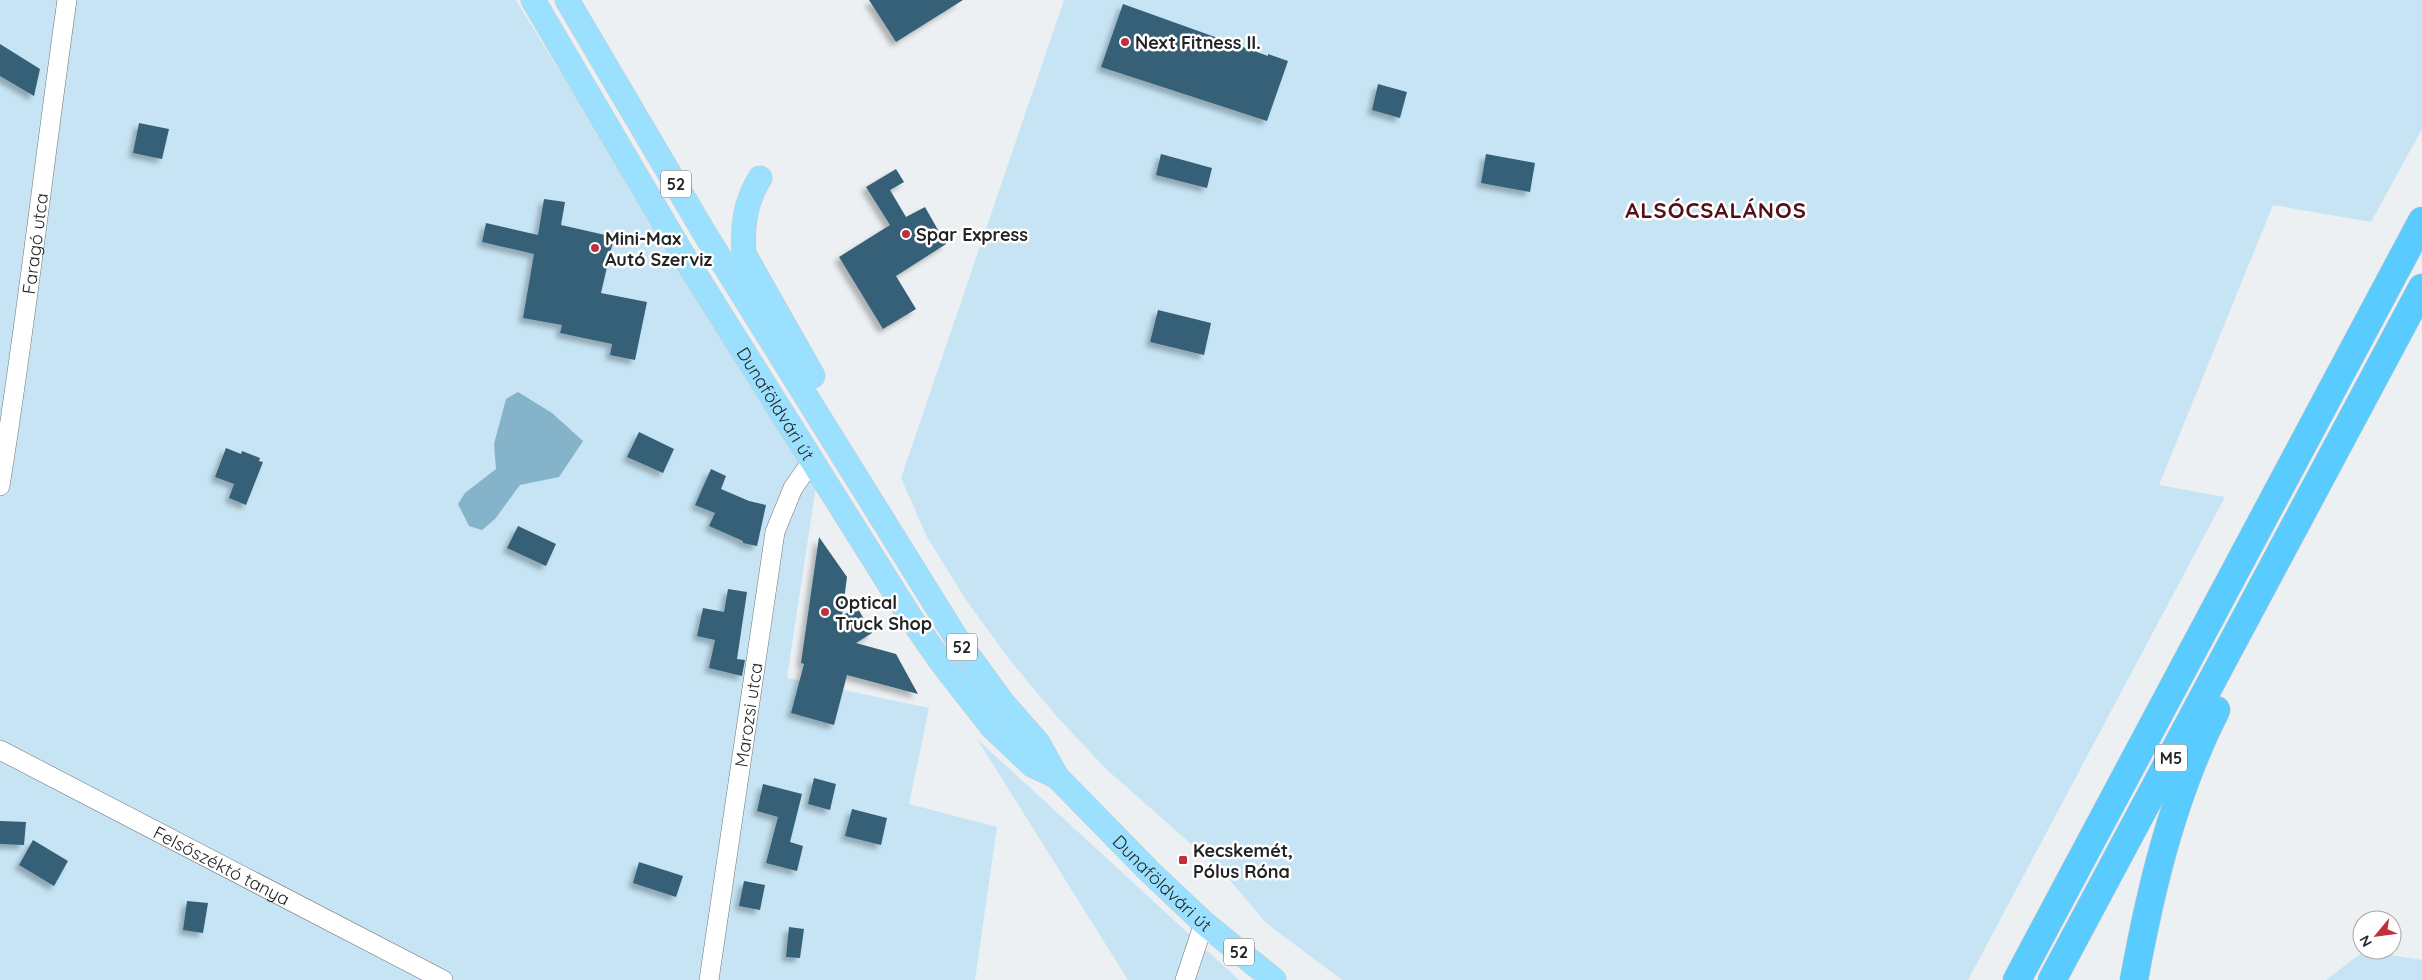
<svg xmlns="http://www.w3.org/2000/svg" width="2422" height="980" viewBox="0 0 2422 980" font-family="Quicksand,sans-serif">
<style>
.green{fill:#c6e4f4}
.water{fill:#84b3ca}
.building{fill:#346177;filter:url(#shadow)}
.lines{fill:none;stroke-linecap:round;stroke-linejoin:round}
.minor-casing{stroke:#717476;stroke-width:20}
.major-casing{stroke:#cacacb;stroke-width:25}
.highway-casing{stroke:#cacacb;stroke-width:29}
.minor{stroke:#fff;stroke-width:19}
.major{stroke:#9be0fe;stroke-width:24}
.highway{stroke:#59cbfe;stroke-width:28}
.poi-dot{fill:#bf2f3d;stroke:#fff;stroke-width:2}
.labels{text-anchor:middle;dominant-baseline:central;stroke-width:5;stroke-linejoin:round;paint-order:stroke}
.shield{fill:#fff;stroke:#656666;stroke-width:1}
.shield-label{font-size:16px;font-weight:bold;fill:#232425}
.poi-label{font-size:18px;font-weight:bold;fill:#232425;stroke:#fff;text-anchor:start}
.street-label{font-size:18px;fill:#232425;stroke:#fff}
.district-label{font-size:22px;font-weight:bold;letter-spacing:1px;fill:#540e16;stroke:#fff}
</style>
<defs>
<filter id="shadow"><feDropShadow dx="-4.5" dy="4.5" stdDeviation="2.5" flood-color="#0004"/></filter>
</defs>
<rect width="100%" height="100%" fill="#edf0f2"/>
<g class="green">
<path d="M 0,0 L 516,0 L 816,486 L 787,678 L 929,708 L 909,804 L 997,827 L 975,980 L 0,980 Z"/>
<path d="M 1064,0 L 2422,0 L 2422,129 L 2371,222 L 2273,205 L 2159,485 L 2225,497 L 1968,980 L 1342,980 L 1266,923 L 1223,872 L 1106,769 L 1059,719 L 1009,659 L 966,600 L 927,537 L 901,478 Z"/>
<path d="M 977,739 L 1239,980 L 1128,980 Z"/>
<path d="M 2364,951 L 2422,960 L 2422,980 L 2326,980 Z"/>
</g>
<path class="water" d="M 518,392 L 552,413 L 583,441 L 559,477 L 520,485 L 495,519 L 482,530 L 469,526 L 458,504 L 465,493 L 496,469 L 494,444 L 506,399 Z"/>
<g class="building">
<path d="M 869,0 L 963,0 L 896,42 Z"/>
<path d="M 1123,4 L 1268,56 L 1268,54 L 1288,61 L 1267,121 L 1101,67 Z"/>
<path d="M 0,44 L 40,69 L 34,96 L 0,76 Z"/>
<path d="M 1378,84 L 1407,92 L 1400,118 L 1372,110 Z"/>
<path d="M 139,123 L 169,129 L 162,159 L 133,153 Z"/>
<path d="M 1161,154 L 1212,168 L 1207,188 L 1156,175 Z"/>
<path d="M 1486,154 L 1535,163 L 1530,192 L 1481,183 Z"/>
<path d="M 896,169 L 904,182 L 890,190 L 906,217 L 925,207 L 946,244 L 896,276 L 916,309 L 883,329 L 839,257 L 890,225 L 866,187 Z"/>
<path d="M 544,199 L 565,202 L 561,225 L 614,237 L 601,293 L 647,302 L 635,360 L 610,355 L 612,344 L 560,333 L 562,325 L 523,318 L 534,254 L 482,242 L 486,223 L 538,235 Z"/>
<path d="M 1158,310 L 1211,323 L 1204,355 L 1150,342 Z"/>
<path d="M 639,432 L 674,449 L 663,473 L 627,457 Z"/>
<path d="M 226,448 L 241,454 L 242,451 L 260,458 L 259,461 L 263,462 L 246,505 L 229,498 L 234,484 L 215,477 Z"/>
<path d="M 711,469 L 726,476 L 721,489 L 749,501 L 766,505 L 757,546 L 743,543 L 743,541 L 709,526 L 715,513 L 695,505 Z"/>
<path d="M 518,526 L 556,544 L 546,566 L 507,548 Z"/>
<path d="M 819,537 L 847,577 L 842,616 L 857,607 L 872,633 L 856,643 L 896,654 L 918,694 L 847,675 L 834,725 L 791,713 L 804,664 L 801,663 Z"/>
<path d="M 728,589 L 747,592 L 737,659 L 745,660 L 742,676 L 709,668 L 715,640 L 697,636 L 703,608 L 724,612 Z"/>
<path d="M 814,778 L 836,784 L 830,810 L 808,804 Z"/>
<path d="M 763,784 L 802,794 L 790,842 L 803,846 L 797,871 L 766,863 L 778,817 L 757,811 Z"/>
<path d="M 852,809 L 887,818 L 881,845 L 845,836 Z"/>
<path d="M 0,821 L 26,822 L 24,845 L 0,844 Z"/>
<path d="M 33,840 L 68,861 L 54,886 L 19,865 Z"/>
<path d="M 639,862 L 683,876 L 676,897 L 633,883 Z"/>
<path d="M 744,881 L 765,885 L 760,910 L 739,906 Z"/>
<path d="M 187,901 L 208,903 L 203,933 L 183,930 Z"/>
<path d="M 789,927 L 804,929 L 800,958 L 786,957 Z"/>
</g>
<g class="lines">
<defs>
<g id="minor">
<path id="s1" d="M 0,486 C 26,325 44,162 67,0"/>
<path id="s2" d="M 0,750 L 443,980"/>
<path id="s3" d="M 709,980 L 775,532 L 793,488 L 812,461"/>
<path d="M 1185,980 L 1204,923"/>
</g>
<g id="major">
<path id="s4" d="M 533,0 L 680,250 L 910,617 L 942,663 L 992,727 L 1032,765 L 1057,777"/>
<path id="s5" d="M 567,0 L 705,234 L 960,644 L 1003,703 L 1038,743 L 1057,777 L 1149,871 L 1204,923 L 1274,980"/>
<path d="M 760,178 C 745,202 742,226 744,254 L 813,376"/>
</g>
<g id="highway">
<path d="M 2017,980 L 2422,221"/>
<path d="M 2052,980 L 2422,288"/>
<path d="M 2134,980 C 2151,887 2173,795 2216,710"/>
</g>
</defs>
<use href="#minor" class="minor-casing"/>
<use href="#major" class="major-casing"/>
<use href="#highway" class="highway-casing"/>
<use href="#minor" class="minor"/>
<use href="#major" class="major"/>
<use href="#highway" class="highway"/>
</g>
<g class="poi-dot">
<circle cx="1125" cy="42" r="5"/>
<circle cx="906" cy="234" r="5"/>
<circle cx="595" cy="248" r="5"/>
<circle cx="825" cy="612" r="5"/>
<rect x="1178" y="855" width="10" height="10" rx="2.5"/>
</g>
<g class="labels">
<g class="shield">
<rect x="661" y="170.5" width="30" height="27" rx="4"/>
<rect x="947" y="633.5" width="30" height="27" rx="4"/>
<rect x="2155" y="744.5" width="32" height="27" rx="4"/>
<rect x="1224" y="938.5" width="30" height="27" rx="4"/>
</g>
<g class="shield-label">
<text x="676" y="184">52</text>
<text x="962" y="647">52</text>
<text x="2171" y="758">M5</text>
<text x="1239" y="952">52</text>
</g>
<g class="poi-label">
<text x="1135" y="42">Next Fitness II.</text>
<text x="916" y="234">Spar Express</text>
<text x="605" y="238">Mini-Max<tspan x="605" dy="21">Autó Szerviz</tspan></text>
<text x="835" y="602">Optical<tspan x="835" dy="21">Truck Shop</tspan></text>
<text x="1193" y="850">Kecskemét,<tspan x="1193" dy="21">Pólus Róna</tspan></text>
</g>
<g class="street-label">
<text stroke="none"><textPath href="#s1" startOffset="245">Faragó utca</textPath></text>
<text stroke="none"><textPath href="#s4" startOffset="471">Dunaföldvári út</textPath></text>
<text stroke="none"><textPath href="#s3" startOffset="268">Marozsi utca</textPath></text>
<text stroke="none"><textPath href="#s2" startOffset="250">Felsőszéktó tanya</textPath></text>
<text stroke="none"><textPath href="#s5" startOffset="1069">Dunaföldvári út</textPath></text>
</g>
<g class="district-label">
<text x="1716" y="210">ALSÓCSALÁNOS</text>
</g>
</g>
<g transform="translate(2377 935) rotate(241)"><circle r="24" fill="#ffffff" stroke="#a7a7a8"/>
<path d="M0-4L9 19L0 12L-9 19Z" fill="#bf2f3d"/>
<text y="-8" font-size="14" font-weight="bold" text-anchor="middle" fill="#232425">N</text>
</g>
</svg>
